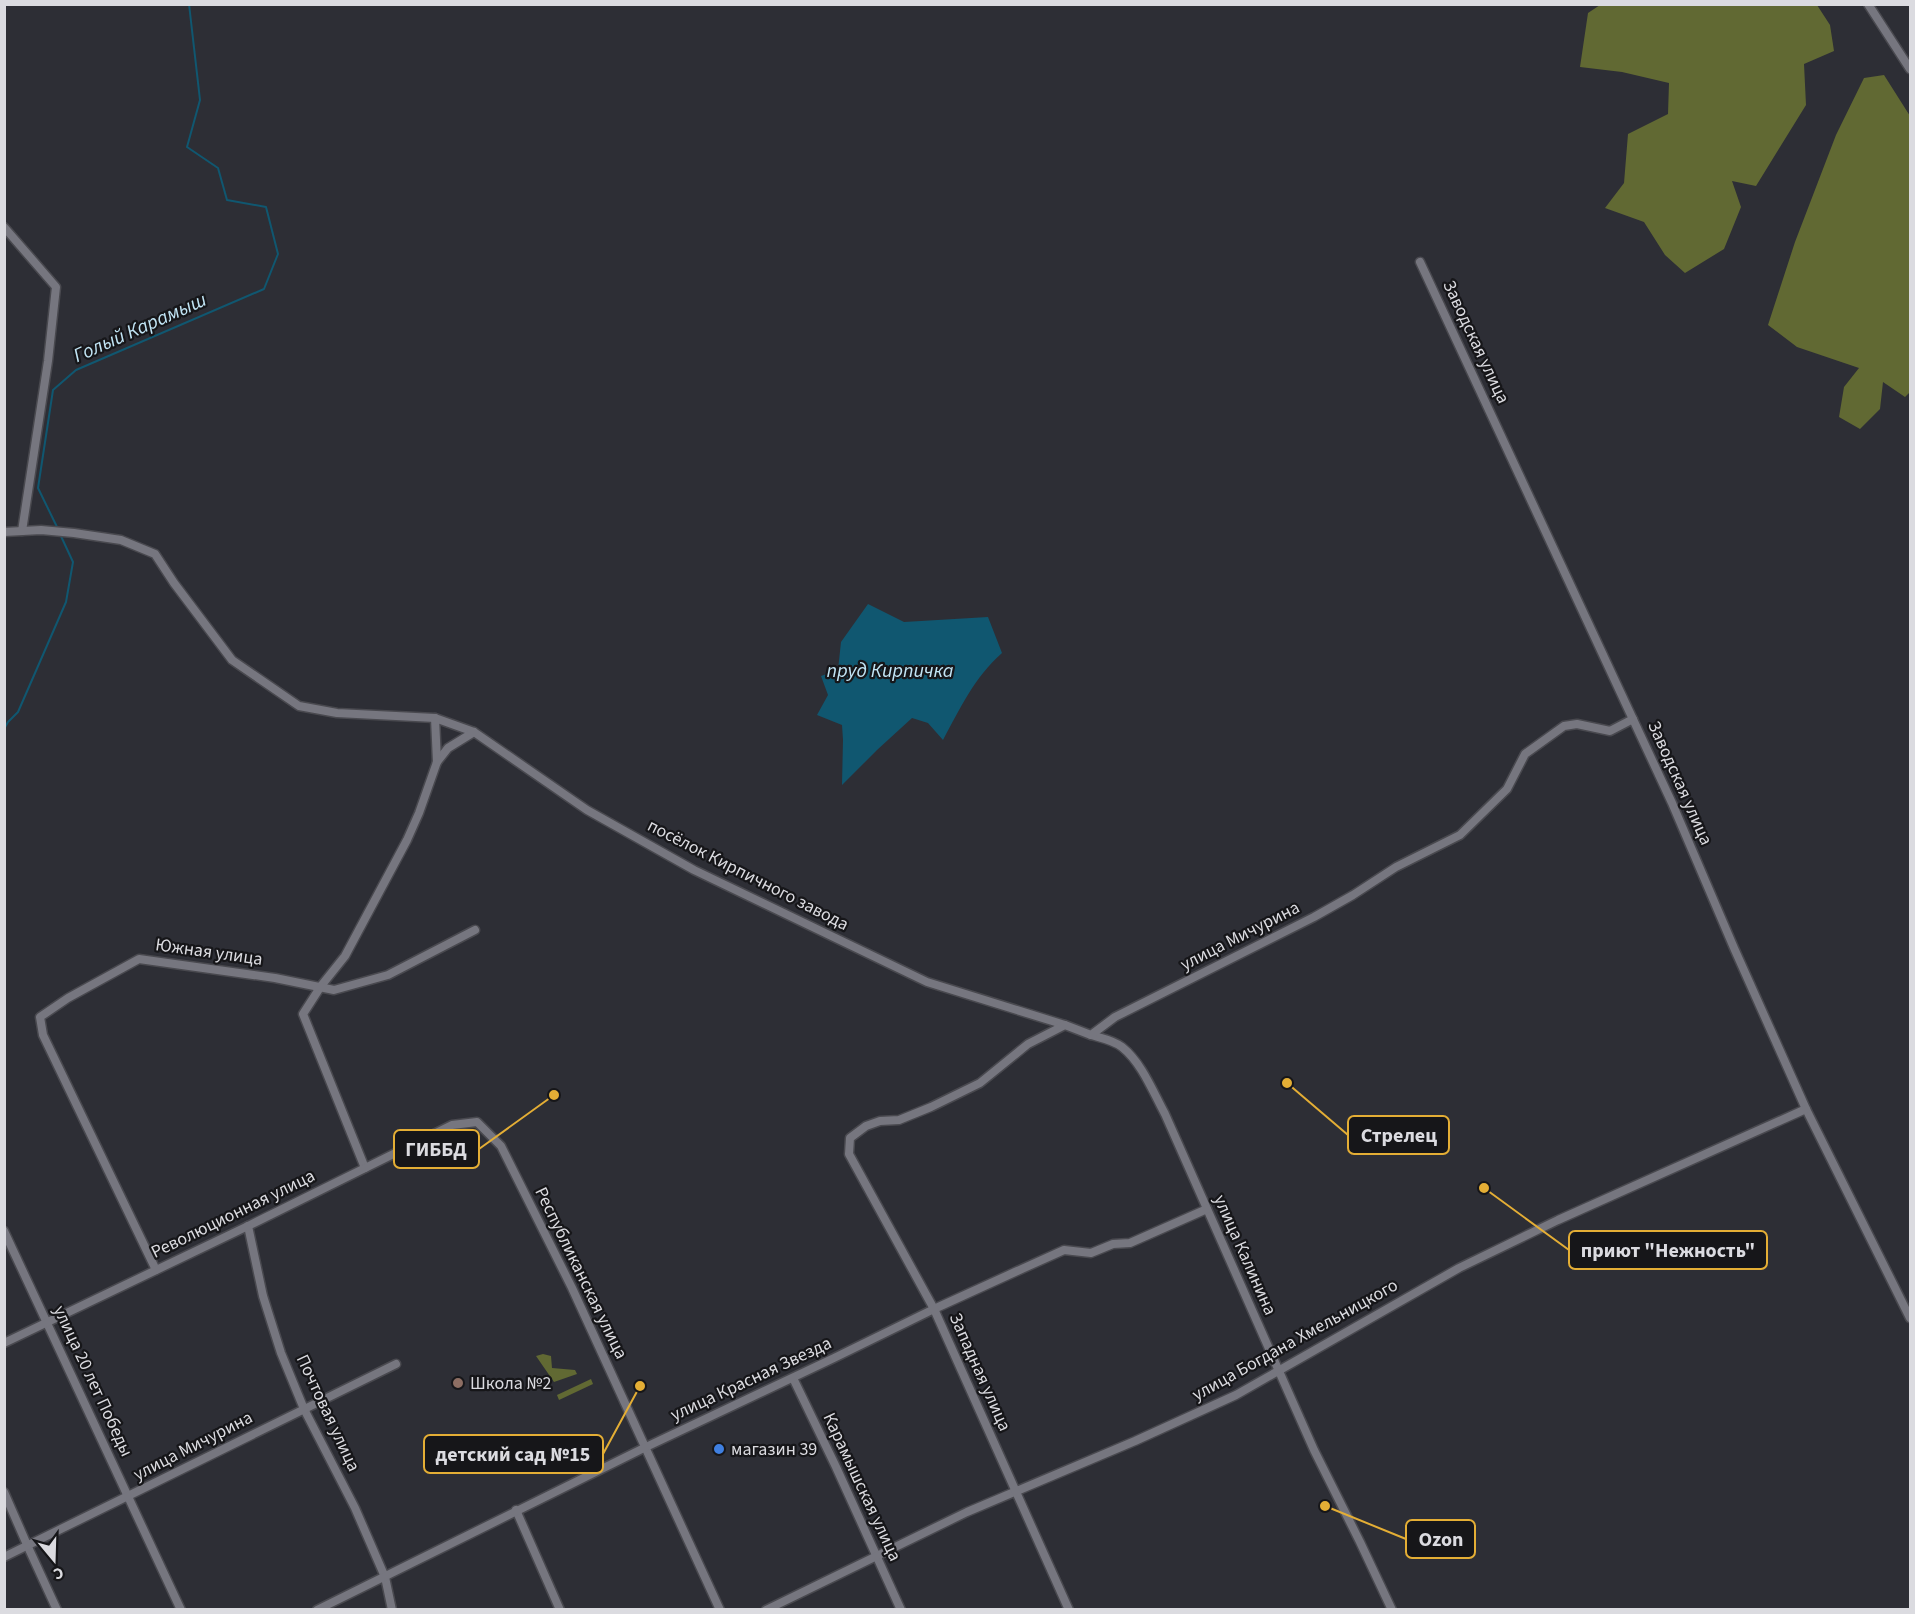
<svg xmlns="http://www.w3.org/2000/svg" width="1915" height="1614" viewBox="0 0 1915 1614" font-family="'Source Sans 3',sans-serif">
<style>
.forest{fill:#616933}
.water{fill:#105770}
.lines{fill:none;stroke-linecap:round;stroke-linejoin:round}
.stream{stroke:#105770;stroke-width:2}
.minor-casing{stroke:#49494f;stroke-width:11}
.minor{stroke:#76767f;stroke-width:8}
.education-dot{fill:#8d6e63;stroke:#161619;stroke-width:2}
.shop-dot{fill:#3f7fe0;stroke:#161619;stroke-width:2}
.labels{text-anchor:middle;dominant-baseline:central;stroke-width:4.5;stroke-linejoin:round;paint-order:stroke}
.street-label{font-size:18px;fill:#dbdbe0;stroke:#161619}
.poi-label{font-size:18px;fill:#dbdbe0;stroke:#161619;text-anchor:start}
.water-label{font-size:20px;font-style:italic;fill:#c2e5f5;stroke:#161619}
.leader{fill:none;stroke:#e4ae35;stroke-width:2}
.callout-dot{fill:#e4ae35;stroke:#161619;stroke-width:2}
.callout{fill:#161619;stroke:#e4ae35;stroke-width:2}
.callout-label{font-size:20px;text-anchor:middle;font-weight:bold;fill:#dbdbe0}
</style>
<rect width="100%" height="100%" fill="#2d2e35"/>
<g class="forest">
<path d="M 1600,5 L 1817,5 L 1830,25 L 1834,51 L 1804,64 L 1806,105 L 1756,186 L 1732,181 L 1741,207 L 1724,249 L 1685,273 L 1665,255 L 1644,222 L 1605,208 L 1624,183 L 1628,134 L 1668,114 L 1669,83 L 1622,72 L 1580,67 L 1588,13 Z"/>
<path d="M 1884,75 L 1910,116 L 1910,392 L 1905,397 L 1883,382 L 1880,409 L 1860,429 L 1839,417 L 1844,387 L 1859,368 L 1797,347 L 1768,325 L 1795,242 L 1836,135 L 1864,78 Z"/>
<path d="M 543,1354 L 551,1356 L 552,1368 L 575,1370 L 577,1374 L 554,1382 L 536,1356 Z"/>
<path d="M 591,1379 L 593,1384 L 559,1400 L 557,1395 Z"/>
</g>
<path class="water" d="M 868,604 L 904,622 L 988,617 L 1002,653 C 974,678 961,707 943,740 L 928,723 L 912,718 L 877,750 L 842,785 L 843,740 L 842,725 L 817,715 L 828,695 L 821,676 L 838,670 L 841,642 Z"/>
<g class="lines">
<g class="stream">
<path d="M 58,529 L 38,488 L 53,390 L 76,370 L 264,289 L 278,254 L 266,207 L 227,200 L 218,168 L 187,147 L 200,100 L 189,4"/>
<path d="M 4,729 L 8,722 L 18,712 L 66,602 L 73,562 L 60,534"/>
</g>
<defs>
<g id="minor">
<path d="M 1868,4 L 1910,69"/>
<path d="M 4,227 L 56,287 L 48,361 L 22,531"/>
<path d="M 1420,262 L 1672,803 L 1734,948 L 1806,1109 L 1910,1318"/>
<path d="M 4,532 L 41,530 L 74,533 L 121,540 L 155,554 L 174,583 L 232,660 L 299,706 L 337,713 L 435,718 L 474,732 L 587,810 L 694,870 L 927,982 L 1065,1025"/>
<path d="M 437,762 L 448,748 L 474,732"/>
<path d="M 1091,1035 C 1101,1038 1113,1040 1122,1047 C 1142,1063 1153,1092 1165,1114 L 1314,1450 L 1360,1542 L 1392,1610"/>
<path d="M 365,1168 L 303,1014 L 321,986 L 345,956 L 407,840 L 419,813 L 437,762 L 435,718"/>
<path d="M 248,1226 L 263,1296 L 281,1353 L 304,1409 L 355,1508 L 385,1577 L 392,1610"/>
<path d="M 4,1231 L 181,1610"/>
<path d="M 156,1270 L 43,1035 L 40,1017 L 68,998 L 139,959 L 275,978 L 334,990 L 388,975 L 475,930"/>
<path d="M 4,1343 L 248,1226 L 452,1125 L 477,1122 L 501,1146 L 572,1288 L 720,1610"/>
<path d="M 793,1378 L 836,1467 L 901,1610"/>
<path d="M 4,1492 L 28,1547 L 57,1610"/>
<path d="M 516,1510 L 560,1610"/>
<path d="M 4,1557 L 396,1364"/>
<path d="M 317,1610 L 646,1447 L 834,1358 L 934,1309 L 1015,1272 L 1064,1250 L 1091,1253 L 1113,1244 L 1130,1243 L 1207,1209"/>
<path d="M 766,1610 L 967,1512 L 1135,1441 L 1236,1395 L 1459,1268 L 1558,1220 L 1806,1109"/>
<path d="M 1069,1610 L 934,1309 L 849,1154 L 850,1138 L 866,1126 L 880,1121 L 899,1120 L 931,1107 L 980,1083 L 1028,1044 L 1065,1025 L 1091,1035 L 1115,1017 L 1314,917 L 1353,895 L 1396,867 L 1460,835 L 1507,789 L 1525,754 L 1564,726 L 1577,724 L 1610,731 L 1633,719"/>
</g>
</defs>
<use href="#minor" class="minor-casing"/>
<use href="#minor" class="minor"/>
</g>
<circle class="education-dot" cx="458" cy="1383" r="6"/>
<circle class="shop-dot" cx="719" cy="1449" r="6"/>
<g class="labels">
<g class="street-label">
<text transform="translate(1476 342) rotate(65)">Заводская улица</text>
<text transform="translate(1680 783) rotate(66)">Заводская улица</text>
<text transform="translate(748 875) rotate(27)">посёлок Кирпичного завода</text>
<text transform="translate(1240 936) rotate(-27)">улица Мичурина</text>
<text transform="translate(209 952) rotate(8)">Южная улица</text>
<text transform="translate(233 1214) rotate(-26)">Революционная улица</text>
<text transform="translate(1245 1255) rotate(66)">улица Калинина</text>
<text transform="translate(581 1273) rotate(64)">Республиканская улица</text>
<text transform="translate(1295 1340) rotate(-29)">улица Богдана Хмельницкого</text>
<text transform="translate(980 1372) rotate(66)">Западная улица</text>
<text transform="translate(751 1379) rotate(-25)">улица Красная Звезда</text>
<text transform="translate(93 1381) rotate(65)">улица 20 лет Победы</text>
<text transform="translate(328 1413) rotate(65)">Почтовая улица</text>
<text transform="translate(193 1446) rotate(-27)">улица Мичурина</text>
<text transform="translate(862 1487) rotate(65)">Карамышская улица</text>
</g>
<g class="poi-label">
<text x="470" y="1383">Школа №2</text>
<text x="731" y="1449">магазин 39</text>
</g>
<g class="water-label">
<text transform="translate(140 328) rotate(-24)">Голый Карамыш</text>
<text x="890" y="671">пруд Кирпичка</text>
</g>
</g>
<path class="leader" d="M1287 1083L1348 1135M554 1095L479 1149M1484 1188L1569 1250M640 1386L603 1454M1325 1506L1406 1539"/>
<g class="callout-dot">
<circle cx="1287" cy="1083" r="6"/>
<circle cx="554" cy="1095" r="6"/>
<circle cx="1484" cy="1188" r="6"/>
<circle cx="640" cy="1386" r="6"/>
<circle cx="1325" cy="1506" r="6"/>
</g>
<g class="callout">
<rect x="1348" y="1116" width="101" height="38" rx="6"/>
<rect x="394" y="1130" width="85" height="38" rx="6"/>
<rect x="1569" y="1231" width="198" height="38" rx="6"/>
<rect x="424" y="1435" width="179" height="38" rx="6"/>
<rect x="1406" y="1520" width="69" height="38" rx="6"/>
</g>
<g class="callout-label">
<text x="1399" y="1142">Стрелец</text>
<text x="436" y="1156">ГИББД</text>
<text x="1668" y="1257">приют "Нежность"</text>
<text x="513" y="1461">детский сад №15</text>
<text x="1441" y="1546">Ozon</text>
</g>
<rect width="1915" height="1614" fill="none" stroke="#dbdbe0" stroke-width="12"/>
<g transform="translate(54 1560) rotate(161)" stroke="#161619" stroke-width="4.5" paint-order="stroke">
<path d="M0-4.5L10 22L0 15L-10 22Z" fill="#dbdbe0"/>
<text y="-9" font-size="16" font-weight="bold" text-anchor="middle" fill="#dbdbe0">С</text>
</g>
</svg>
